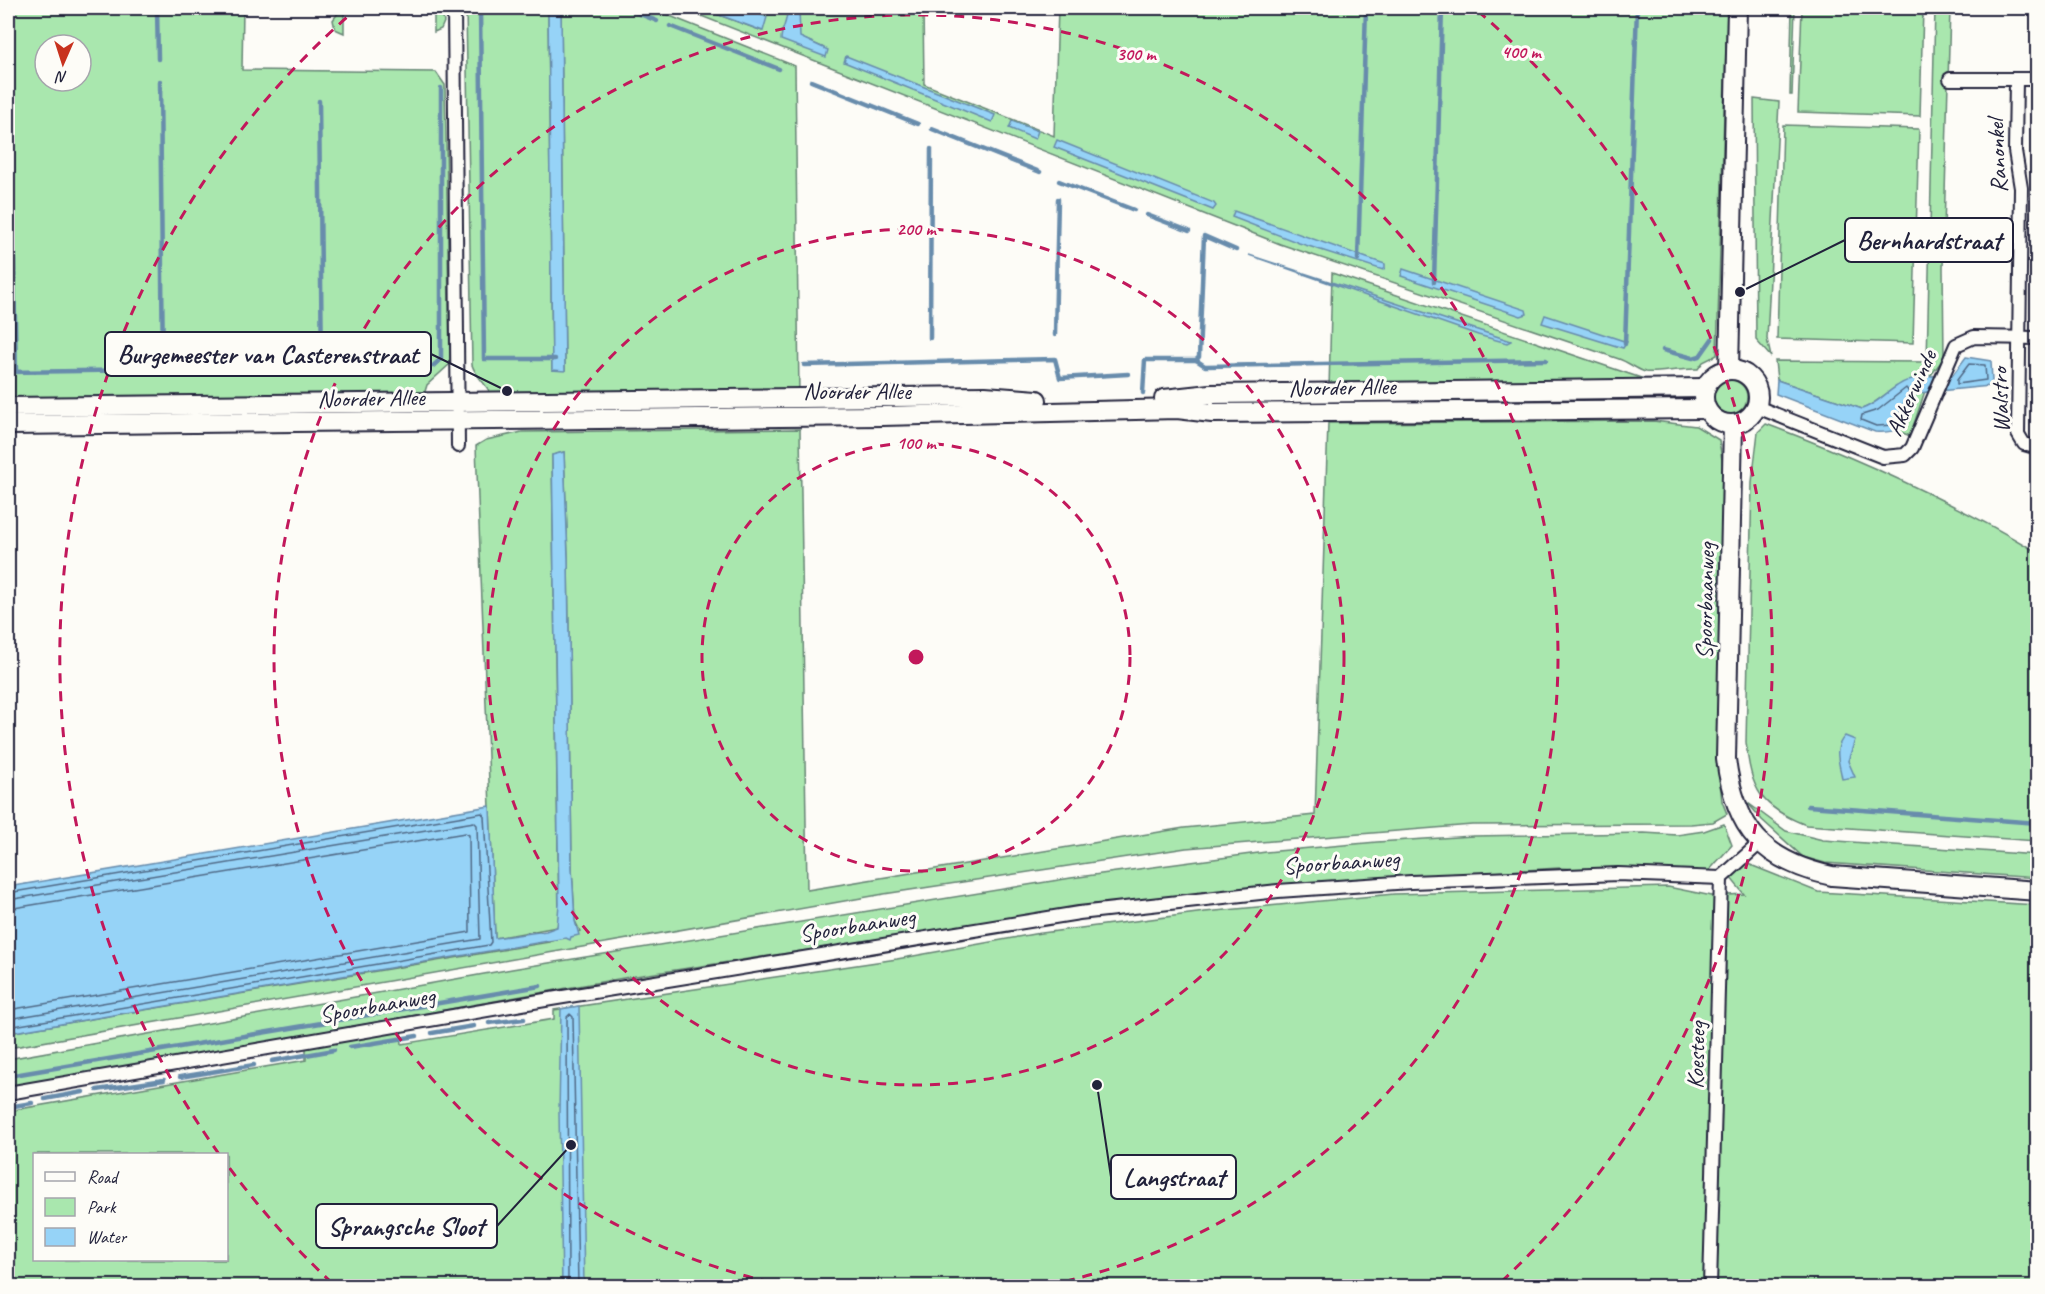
<svg xmlns="http://www.w3.org/2000/svg" width="2045" height="1294" viewBox="0 0 2045 1294" font-family="Caveat,sans-serif">
<style>
.green{fill:#a9e7ae;stroke:#668474;stroke-width:1.5;fill-rule:evenodd}
.water{fill:#96d3f7;stroke:#688cac;stroke-width:1.5}
.lines{fill:none;stroke-linecap:round;stroke-linejoin:round}
.shore{stroke:#506986;stroke-width:1.5}
.stream{stroke:#688cac;stroke-width:4.5}
.street-casing{stroke:#22223b;stroke-width:16}
.secondary-casing{stroke:#22223b;stroke-width:22}
.street{stroke:#fdfcf7;stroke-width:12}
.secondary{stroke:#fdfcf7;stroke-width:18}
.ring{fill:none;stroke:#c2185b;stroke-width:3;stroke-dasharray:10 8}
.labels{text-anchor:middle;dominant-baseline:central;stroke-width:6;stroke-linejoin:round;paint-order:stroke}
.street-label{font-size:24px;fill:#22223b;stroke:#fdfcf7}
.centre{fill:#c2185b;stroke:#fdfcf7;stroke-width:3}
.ring-label{font-size:18px;text-anchor:middle;font-weight:bold;fill:#c2185b;stroke:#fdfcf7;stroke-width:6;stroke-linejoin:round;paint-order:stroke}
.leader{fill:none;stroke:#22223b;stroke-width:2}
.callout-dot{fill:#22223b;stroke:#fdfcf7;stroke-width:2}
.callout{fill:#fdfcf7;stroke:#22223b;stroke-width:2}
.callout-label{font-size:26px;text-anchor:middle;font-weight:bold;fill:#22223b}
</style>
<rect width="100%" height="100%" fill="#fdfcf7"/>
<filter id="ink" filterUnits="userSpaceOnUse"><feTurbulence type="fractalNoise" baseFrequency=".0167" numOctaves="2"/><feDisplacementMap in="SourceGraphic" scale="12" xChannelSelector="R" yChannelSelector="G"/><feConvolveMatrix kernelMatrix="1 2 1 2 8 2 1 2 1" color-interpolation-filters="sRGB"/></filter>
<g filter="url(#ink)">
<g class="green">
<path d="M 8,8 L 243,8 L 242,70 L 436,72 L 445,85 L 450,364 L 427,385 L 423,398 L 14,403 ZM 45,45 L 81,45 L 81,81 L 45,81 Z"/>
<path d="M 466,8 L 548,8 L 552,370 L 565,370 L 561,8 L 650,8 L 795,66 L 799,395 L 492,396 C 486,383 476,377 472,365 Z"/>
<path d="M 681,8 L 700,8 L 762,31 L 766,17 L 742,8 L 787,8 L 787,25 L 781,32 L 824,48 L 799,37 L 799,8 L 923,8 L 924,84 L 1054,136 L 1058,8 L 1727,8 L 1717,355 L 1703,362 L 1698,369 C 1683,368 1654,374 1645,372 C 1636,369 1628,362 1619,359 L 1280,244 Z"/>
<path d="M 1792,8 L 1795,8 L 1792,95 L 1790,95 Z"/>
<path d="M 1802,8 L 1923,8 L 1920,116 L 1798,112 Z"/>
<path d="M 1935,8 L 1950,8 L 1943,268 L 1944,358 L 1931,375 C 1915,379 1900,384 1886,394 C 1877,400 1873,405 1862,409 L 1777,380 L 1775,361 L 1927,362 Z"/>
<path d="M 434,11 L 442,14 L 444,22 L 441,29 L 434,32 Z"/>
<path d="M 344,12 L 344,33 L 335,29 L 333,20 L 338,13 Z"/>
<path d="M 1754,99 L 1779,102 L 1767,339 L 1771,357 L 1756,340 Z"/>
<path d="M 1783,125 L 1919,129 L 1913,343 L 1777,339 Z"/>
<path d="M 1332,273 L 1644,379 L 1653,385 L 1329,389 Z"/>
<circle cx="1730" cy="397" r="17"/>
<path d="M 1925,391 L 1910,436 L 1898,431 L 1914,395 Z"/>
<path d="M 1688,393 L 1687,403 L 1554,405 L 1554,395 Z"/>
<path d="M 1543,395 L 1542,405 L 1291,407 L 1291,398 Z"/>
<path d="M 1653,421 L 1696,426 L 1719,440 L 1723,467 L 1719,773 L 1722,801 L 1727,814 L 1713,822 L 1691,824 L 1472,825 L 1186,848 L 884,894 L 8,1048 L 8,1033 L 549,942 L 580,931 L 575,921 L 572,868 L 568,557 L 564,452 L 552,455 L 559,920 L 557,927 L 495,938 L 476,446 L 486,440 L 522,432 L 800,429 L 807,890 L 1184,828 L 1315,815 L 1328,423 Z"/>
<path d="M 1766,424 C 1860,459 1951,501 2037,552 L 2037,841 L 1806,825 C 1761,807 1751,791 1746,742 L 1752,482 L 1758,432 Z"/>
<path d="M 1748,803 L 1786,831 L 1823,840 L 2037,855 L 2037,878 L 1825,863 L 1803,857 L 1762,820 Z"/>
<path d="M 1724,824 L 1732,845 L 1705,875 L 1559,868 L 1398,878 L 1046,914 L 629,977 L 8,1088 L 8,1059 L 512,969 L 1071,878 L 1266,852 L 1377,842 L 1473,836 L 1644,833 L 1677,835 L 1704,831 Z"/>
<path d="M 1748,864 L 1818,892 L 2037,905 L 2037,1286 L 8,1286 L 8,1111 L 306,1060 L 306,1048 L 401,1030 L 402,1044 L 554,1019 L 554,1010 L 897,959 L 1034,934 L 1205,912 L 1394,894 L 1668,887 L 1712,896 L 1744,894 L 1730,877 L 1736,868 ZM 34,1154 L 226,1154 L 226,1260 L 34,1260 Z"/>
</g>
<g class="water">
<path d="M 548,8 L 561,8 L 565,371 L 552,370 Z"/>
<path d="M 700,8 L 742,8 L 767,17 L 763,31 Z"/>
<path d="M 787,8 L 799,8 L 800,37 L 828,50 L 826,57 L 781,40 C 781,28 788,23 787,8 Z"/>
<path d="M 846,56 L 995,115 L 992,122 L 844,62 Z"/>
<path d="M 1012,121 L 1038,131 L 1035,139 L 1009,128 Z"/>
<path d="M 1057,140 L 1214,203 L 1216,206 L 1213,210 L 1054,147 Z"/>
<path d="M 1234,211 L 1367,258 L 1385,264 L 1385,268 L 1383,270 L 1299,243 L 1232,217 Z"/>
<path d="M 1249,255 L 1511,341 L 1507,343 L 1478,335 Z"/>
<path d="M 1403,269 L 1526,310 L 1527,314 L 1521,316 L 1401,276 Z"/>
<path d="M 1545,315 L 1627,342 L 1623,348 L 1542,323 Z"/>
<path d="M 1966,357 L 1991,361 L 1992,381 L 1990,386 L 1918,393 C 1897,411 1916,435 1875,432 L 1776,394 L 1777,380 L 1862,409 C 1877,404 1884,394 1897,386 C 1913,375 1933,375 1952,376 Z"/>
<path d="M 564,452 L 568,557 L 572,868 L 575,921 L 579,935 L 571,937 L 570,940 L 566,938 L 8,1033 L 8,887 L 490,806 L 495,938 L 546,931 L 557,927 L 559,904 L 552,455 Z"/>
<path d="M 1845,736 L 1855,740 L 1848,761 L 1855,777 L 1842,779 C 1840,764 1832,749 1845,736 Z"/>
<path d="M 579,1006 L 584,1286 L 562,1286 L 559,1112 L 561,1009 Z"/>
</g>
<g class="lines">
<g class="shore">
<path d="M 1969,364 L 1985,365 L 1986,380 L 1957,384 L 1957,380 Z"/>
<path d="M 1906,388 L 1909,392 L 1894,425 L 1876,426 L 1861,420 L 1862,415 L 1878,410 Z"/>
<path d="M 8,893 L 482,813 L 484,816 L 491,942 L 489,945 L 8,1027"/>
<path d="M 8,900 L 474,822 L 477,825 L 480,939 L 8,1019"/>
<path d="M 8,909 L 465,833 L 469,835 L 470,932 L 8,1010"/>
<path d="M 568,1286 L 567,1017 L 570,1014 L 573,1017 L 578,1286"/>
</g>
<g class="stream">
<path d="M 9,8 L 16,372"/>
<path d="M 157,8 L 158,59"/>
<path d="M 480,8 L 484,359 L 555,359"/>
<path d="M 625,8 L 657,21"/>
<path d="M 670,26 L 779,69"/>
<path d="M 160,81 L 163,370"/>
<path d="M 811,81 L 918,124"/>
<path d="M 319,101 L 322,368"/>
<path d="M 932,129 L 1040,172"/>
<path d="M 1059,181 L 1134,210"/>
<path d="M 1147,215 L 1189,231"/>
<path d="M 1358,259 L 1366,8"/>
<path d="M 1434,282 L 1442,8"/>
<path d="M 1055,335 L 1058,199"/>
<path d="M 930,338 L 931,149"/>
<path d="M 1625,344 L 1637,8"/>
<path d="M 1663,350 L 1693,358 L 1700,356 L 1712,339"/>
<path d="M 1196,360 L 1205,366 L 1546,360"/>
<path d="M 804,365 L 1055,359 L 1060,378 L 1128,374"/>
<path d="M 8,372 L 433,366 L 441,359 L 441,88"/>
<path d="M 1143,393 L 1145,360 L 1196,360 L 1199,357 L 1204,236 L 1236,250"/>
<path d="M 1808,806 L 2038,823"/>
<path d="M 489,1023 L 524,1019"/>
<path d="M 432,1033 L 474,1026"/>
<path d="M 350,1047 L 417,1036"/>
<path d="M 272,1061 L 334,1050"/>
<path d="M 8,1076 L 540,986"/>
<path d="M 180,1077 L 254,1065"/>
<path d="M 97,1090 L 164,1080"/>
<path d="M 45,1099 L 83,1092"/>
<path d="M 8,1107 L 32,1103"/>
</g>
<defs>
<g id="street">
<path d="M 454,8 L 458,446"/>
<path d="M 1950,79 L 2038,79"/>
<path d="M 2016,79 L 2015,151 L 2021,188 L 2018,434 L 2024,444 L 2038,448"/>
<path d="M 1757,407 L 1883,457 L 1905,455 L 1912,448 L 1956,345 L 1974,337 L 2038,338"/>
<path d="M 8,1093 L 551,999 L 1079,913 L 1278,891 L 1411,882 L 1618,874 L 1721,878"/>
<path d="M 1710,1286 L 1721,878 L 1761,842"/>
</g>
<g id="secondary">
<circle cx="1731" cy="397" r="27"/>
<path d="M 1729,370 L 1737,8"/>
<path d="M 1164,399 L 1210,394 L 1705,388"/>
<path d="M 8,407 L 985,396 L 1037,400"/>
<path d="M 1733,424 L 1726,759 C 1735,829 1763,861 1832,876 L 2038,891"/>
<path d="M 8,425 L 882,416 L 1177,409 L 1212,413 L 1706,409"/>
</g>
</defs>
<use href="#street" class="street-casing"/>
<use href="#secondary" class="secondary-casing"/>
<use href="#street" class="street"/>
<use href="#secondary" class="secondary"/>
</g>
</g>
<g class="ring">
<circle cx="916" cy="657" r="214"/>
<circle cx="916" cy="657" r="428"/>
<path d="M788 1286A642 642 0 1 1 1044 1286"/>
<path d="M332 1283A856 856 0 0 1 228 1166M219 1154A856 856 0 0 1 354 11M1478 11A856 856 0 0 1 1500 1283"/>
</g>
<g class="labels">
<g class="street-label">
<text transform="translate(1997 156) rotate(-93)">Ranonkel</text>
<text transform="translate(1342 387) rotate(-1)">Noorder Allee</text>
<text x="857" y="391">Noorder Allee</text>
<text transform="translate(1911 393) rotate(-66)">Akkerwinde</text>
<text transform="translate(371 398) rotate(-1)">Noorder Allee</text>
<text transform="translate(2000 400) rotate(-92)">Walstro</text>
<text transform="translate(1705 601) rotate(-89)">Spoorbaanweg</text>
<text transform="translate(1341 862) rotate(-4)">Spoorbaanweg</text>
<text transform="translate(857 925) rotate(-9)">Spoorbaanweg</text>
<text transform="translate(377 1005) rotate(-10)">Spoorbaanweg</text>
<text transform="translate(1696 1055) rotate(-88)">Koesteeg</text>
</g>
</g>
<circle cx="916" cy="657" r="9" class="centre"/>
<g class="ring-label">
<text x="1521" y="58">400 m</text>
<text x="1136" y="60">300 m</text>
<text x="916" y="235">200 m</text>
<text x="916" y="449">100 m</text>
</g>
<path class="leader" d="M1740 292L1845 240M507 391L431 354M1097 1085L1111 1177M571 1145L497 1226"/>
<g class="callout-dot">
<circle cx="1740" cy="292" r="6"/>
<circle cx="507" cy="391" r="6"/>
<circle cx="1097" cy="1085" r="6"/>
<circle cx="571" cy="1145" r="6"/>
</g>
<g class="callout">
<rect x="1845" y="218" width="168" height="44" rx="6"/>
<rect x="105" y="332" width="326" height="44" rx="6"/>
<rect x="1111" y="1155" width="125" height="44" rx="6"/>
<rect x="316" y="1204" width="181" height="44" rx="6"/>
</g>
<g class="callout-label">
<text x="1929" y="249">Bernhardstraat</text>
<text x="268" y="363">Burgemeester van Casterenstraat</text>
<text x="1174" y="1186">Langstraat</text>
<text x="406" y="1235">Sprangsche Sloot</text>
</g>
<rect width="2045" height="1294" fill="none" stroke="#fdfcf7" stroke-width="30"/>
<rect x="15" y="15" width="2015" height="1264" fill="none" stroke="#22223b" stroke-width="2" filter="url(#ink)"/>
<rect x="33" y="1153" width="195" height="108" fill="#fdfcf7" stroke="#a5a5ac" stroke-width="1.5"/>
<rect x="45" y="1172" width="30" height="9" fill="#fdfcf7" stroke="#a5a5ac" stroke-width="1.5"/>
<text x="87" y="1183" font-size="18" fill="#22223b">Road</text>
<rect x="45" y="1198" width="30" height="18" fill="#a9e7ae" stroke="#a5a5ac" stroke-width="1.5"/>
<text x="87" y="1213" font-size="18" fill="#22223b">Park</text>
<rect x="45" y="1228" width="30" height="18" fill="#96d3f7" stroke="#a5a5ac" stroke-width="1.5"/>
<text x="87" y="1243" font-size="18" fill="#22223b">Water</text>
<g transform="translate(63 63) rotate(183)"><circle r="28" fill="#fdfcf7" stroke="#a5a5ac" stroke-width="1.5"/>
<path d="M0-4.5L10 22L0 15L-10 22Z" fill="#c8321e"/>
<text y="-9" font-size="16" font-weight="bold" text-anchor="middle" fill="#22223b">N</text>
</g>
</svg>
